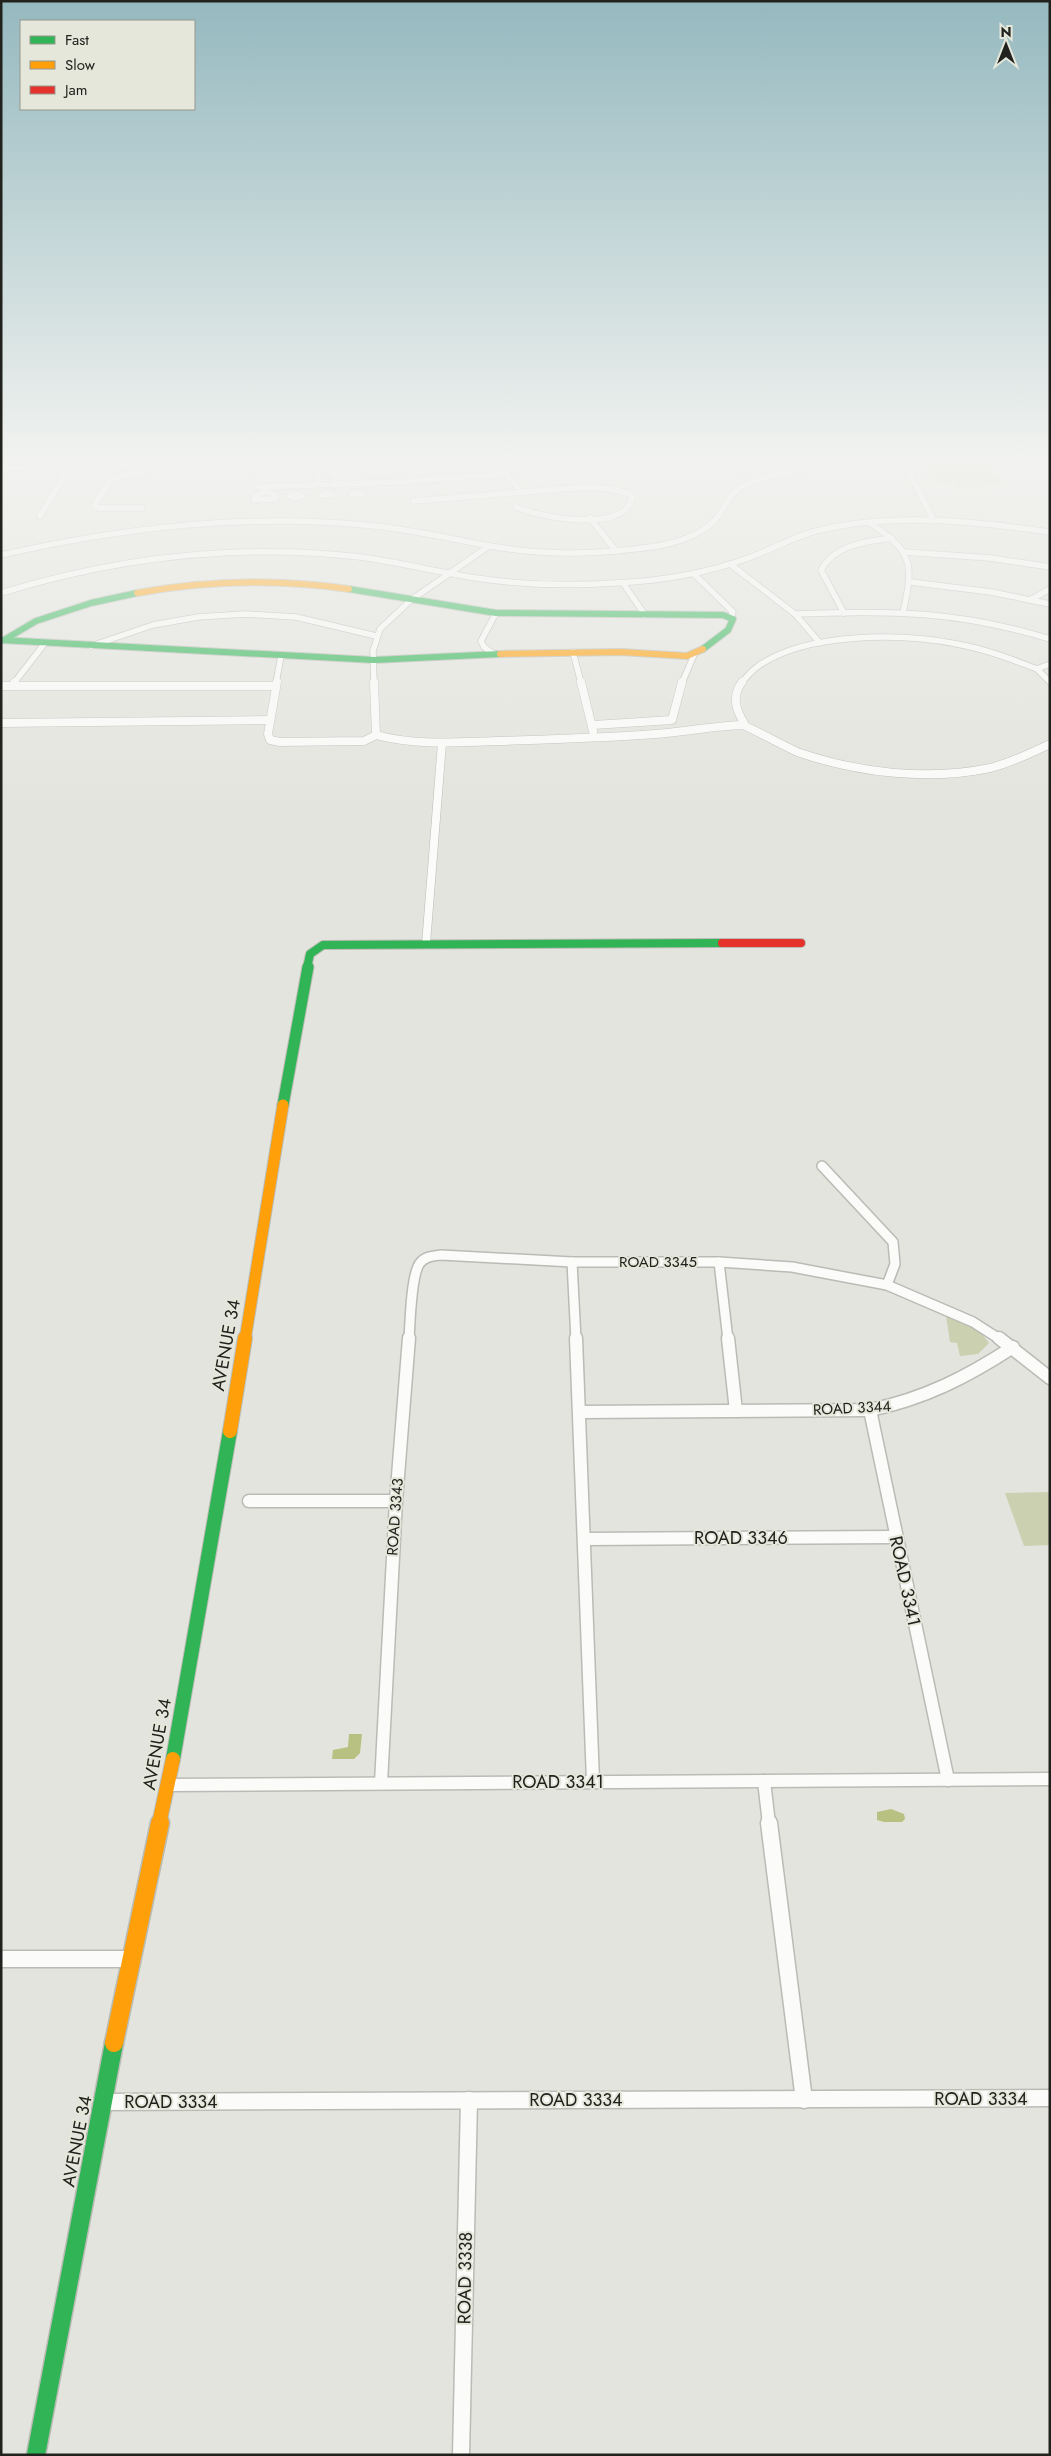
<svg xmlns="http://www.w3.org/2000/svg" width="1051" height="2456" viewBox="0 0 1051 2456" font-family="Jost,sans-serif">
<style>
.green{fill:#cad0b0}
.water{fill:#b8c181}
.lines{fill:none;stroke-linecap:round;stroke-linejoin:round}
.street-far4-casing{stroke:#babbb5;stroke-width:7}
.street-far3-casing{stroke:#babbb5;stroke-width:9}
.street-far2-casing{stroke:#babbb5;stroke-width:12}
.street-far1-casing{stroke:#babbb5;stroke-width:15}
.street-casing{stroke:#babbb5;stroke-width:19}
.fast-far4-casing{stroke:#babbb5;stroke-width:8}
.fast-far3-casing{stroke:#babbb5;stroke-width:10}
.fast-far2-casing{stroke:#babbb5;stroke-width:13}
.fast-far1-casing{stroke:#babbb5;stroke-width:16}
.fast-casing{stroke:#babbb5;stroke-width:21}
.slow-far3-casing{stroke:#babbb5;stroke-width:8}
.slow-far2-casing{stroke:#babbb5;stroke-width:13}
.slow-far1-casing{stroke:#babbb5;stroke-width:16}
.slow-casing{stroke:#babbb5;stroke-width:21}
.jam-casing{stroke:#babbb5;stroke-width:10}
.street-far4{stroke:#fbfbfa;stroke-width:5.5}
.street-far3{stroke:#fbfbfa;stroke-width:8}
.street-far2{stroke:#fbfbfa;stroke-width:9}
.street-far1{stroke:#fbfbfa;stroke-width:12}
.street{stroke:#fbfbfa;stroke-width:16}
.fast-far4{stroke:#30b455;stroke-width:6}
.fast-far3{stroke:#30b455;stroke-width:8}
.fast-far2{stroke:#30b455;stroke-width:11}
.fast-far1{stroke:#30b455;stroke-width:14}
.fast{stroke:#30b455;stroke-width:18}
.slow-far3{stroke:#ff9f0a;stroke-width:6}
.slow-far2{stroke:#ff9f0a;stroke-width:11}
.slow-far1{stroke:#ff9f0a;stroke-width:14}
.slow{stroke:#ff9f0a;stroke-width:18}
.jam{stroke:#e5322d;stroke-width:8}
.labels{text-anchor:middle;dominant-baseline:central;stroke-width:4;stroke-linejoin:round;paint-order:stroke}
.street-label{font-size:15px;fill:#21221d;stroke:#e4e7da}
.near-street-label{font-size:18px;fill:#21221d;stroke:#e4e7da}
</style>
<rect width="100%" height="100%" fill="#e3e4dd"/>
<g class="green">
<path d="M 922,464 L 991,464 L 1002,482 L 1002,484 L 983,484 L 986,489 L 958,489 L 955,484 C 933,484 933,483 922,464 Z"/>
<path d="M 949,1313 L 974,1324 L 989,1343 L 978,1354 L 960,1356 L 957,1343 L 950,1342 L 946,1315 Z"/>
<path d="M 1050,1492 L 1050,1545 L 1024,1546 L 1005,1493 Z"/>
</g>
<g class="water">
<path d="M 349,1734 L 362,1734 L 360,1753 L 354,1759 L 332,1759 L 333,1750 L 348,1747 Z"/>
<path d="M 891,1809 L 904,1814 L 905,1819 L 902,1822 L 884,1822 L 877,1820 L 877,1812 Z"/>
</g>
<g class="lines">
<defs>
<g id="street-far4">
<path d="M 498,464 L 522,493"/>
<path d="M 581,464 L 608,464"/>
<path d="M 735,464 L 745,470"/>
<path d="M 905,464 L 934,521"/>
<path d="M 1,468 L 336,464"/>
<path d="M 141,472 L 112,478 L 94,506 L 98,508 L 142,508"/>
<path d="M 317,485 L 318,474 L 325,469 L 335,474 L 335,485"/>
<path d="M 259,487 L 396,482 L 506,474"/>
<path d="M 267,491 L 275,496 L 275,499 L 254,500 L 255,496 Z"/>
<path d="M 357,492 L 363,494 L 352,494 Z"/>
<path d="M 327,493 L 333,495 L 321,495 Z"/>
<path d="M 296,494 L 302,496 L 295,498 L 289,496 Z"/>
<path d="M 413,501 L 587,487 L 611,489 L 630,494 L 632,499 C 630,502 628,507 626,509 C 604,529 540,517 516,507"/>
<path d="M 40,516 L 69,468"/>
<path d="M 590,518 L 616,551"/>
<path d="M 870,523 C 913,552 914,563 903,613"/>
<path d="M 905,552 L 990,558 L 1050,567"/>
<path d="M 1,555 C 125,527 248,513 375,526 C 414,530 452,539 490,546 C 531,553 574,555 615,551 C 648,548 688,545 713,522 C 724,512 727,496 740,488 C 767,472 802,470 832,464"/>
<path d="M 730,564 L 795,614 L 820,643"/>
<path d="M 694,574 L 733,612 L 731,617"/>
<path d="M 910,582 L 991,592 L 1050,604"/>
<path d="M 623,583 L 645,615"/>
<path d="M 1,593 C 118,557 238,543 360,557 C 399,562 437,572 476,578 C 522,585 569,586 615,583 C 661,581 708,573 751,557 C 773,549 793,537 816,531 C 892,512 973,521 1050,532"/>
<path d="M 1030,600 L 1050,589"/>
<path d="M 844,613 L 821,570 C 835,544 866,542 892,538"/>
<path d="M 795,614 C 889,610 959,611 1050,639"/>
<path d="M 91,646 L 153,625 L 198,617 L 245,614 L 296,617 L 376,636"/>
<path d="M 573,652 L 581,683"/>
<path d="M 494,654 L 484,647 L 481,641 L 496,613"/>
<path d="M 1050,664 L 1037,669 L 1050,682"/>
<path d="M 14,683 L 45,643"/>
<path d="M 276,683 L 281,656"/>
<path d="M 374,683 L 373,651 L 380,629 L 411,600 L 489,546"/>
<path d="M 682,683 L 694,655"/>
<path d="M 741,683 C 746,678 751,671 757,667 C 805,632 901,633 957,644 C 985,649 1011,659 1037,669"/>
</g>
<g id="street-far3">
<path d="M 277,682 L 268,734 L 270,740 L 280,742 L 364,741 L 376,735 L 374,682"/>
<path d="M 581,682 L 593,731"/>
<path d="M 742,682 C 731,697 736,710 745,725"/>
<path d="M 1,686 L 276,686"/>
<path d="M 12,686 L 15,682"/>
<path d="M 1,723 L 270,720"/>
<path d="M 593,725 L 672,720 L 682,682"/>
<path d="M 376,735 C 417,746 458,742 500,741 C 552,739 604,738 655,734 C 684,732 713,726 742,725 C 746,725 789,749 800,753 C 860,773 928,781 990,768 C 1011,763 1031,753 1050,744"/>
<path d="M 426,944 L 442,743"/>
</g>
<g id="street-far2">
<path d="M 822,1166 L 893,1242 L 895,1264 L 887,1285"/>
<path d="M 572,1262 L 576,1340"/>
<path d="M 719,1262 L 728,1340"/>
<path d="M 409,1340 C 410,1324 411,1274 420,1263 C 425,1256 434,1256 441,1255 L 572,1262 L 719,1262 L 792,1267 L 887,1285 L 973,1322 L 1001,1340"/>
</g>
<g id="street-far1">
<path d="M 576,1338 L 593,1781"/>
<path d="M 728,1338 L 736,1411"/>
<path d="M 999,1338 L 1050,1378"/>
<path d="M 870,1410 L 948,1780"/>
<path d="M 580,1412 L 870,1410 C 924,1399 967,1377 1013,1347"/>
<path d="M 249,1501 L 396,1501"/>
<path d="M 585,1539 L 896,1537"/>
<path d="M 764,1781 L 769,1824"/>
<path d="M 381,1783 L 396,1501 L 409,1338"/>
<path d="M 168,1785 L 1050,1779"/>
</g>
<g id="street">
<path d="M 769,1823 L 804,2100"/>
<path d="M 1,1959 L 131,1959"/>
<path d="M 102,2102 L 1050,2098"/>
<path d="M 461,2455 L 469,2100"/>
</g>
<g id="fast-far4">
<path d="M 349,589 L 496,613 L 723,615 L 733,619 L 728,630 L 703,649"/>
<path d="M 1,640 L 374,660 L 500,654"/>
<path d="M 4,640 L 36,621 L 91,603 L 137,593"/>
</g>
<path id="fast-far3" d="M 307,968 L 310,954 L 323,945 L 722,943"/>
<path id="fast-far2" d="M 283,1105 L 308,967"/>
<path id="fast-far1" d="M 173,1759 L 230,1431"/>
<path id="fast" d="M 36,2455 L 114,2043"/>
<g id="slow-far3">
<path d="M 137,593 C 208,580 278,579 349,589"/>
<path d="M 500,654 L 621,652 L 687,656 L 703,649"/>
</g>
<path id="slow-far2" d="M 245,1340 L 283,1105"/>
<g id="slow-far1">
<path d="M 230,1431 L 245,1338"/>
<path d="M 159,1824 L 173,1759"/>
</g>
<path id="slow" d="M 114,2043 L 160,1823"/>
<path id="jam" d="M 722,943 L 801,943"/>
</defs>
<use href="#street-far4" class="street-far4-casing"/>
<use href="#street-far3" class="street-far3-casing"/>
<use href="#street-far2" class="street-far2-casing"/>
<use href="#street-far1" class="street-far1-casing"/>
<use href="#street" class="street-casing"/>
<use href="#fast-far4" class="fast-far4-casing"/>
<use href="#fast-far3" class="fast-far3-casing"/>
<use href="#fast-far2" class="fast-far2-casing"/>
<use href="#fast-far1" class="fast-far1-casing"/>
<use href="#fast" class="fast-casing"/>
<use href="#slow-far3" class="slow-far3-casing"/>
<use href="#slow-far2" class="slow-far2-casing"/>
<use href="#slow-far1" class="slow-far1-casing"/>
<use href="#slow" class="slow-casing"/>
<use href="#jam" class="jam-casing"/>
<use href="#street-far4" class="street-far4"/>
<use href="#street-far3" class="street-far3"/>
<use href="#street-far2" class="street-far2"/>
<use href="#street-far1" class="street-far1"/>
<use href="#street" class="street"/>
<use href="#fast-far4" class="fast-far4"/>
<use href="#fast-far3" class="fast-far3"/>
<use href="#fast-far2" class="fast-far2"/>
<use href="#fast-far1" class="fast-far1"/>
<use href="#fast" class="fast"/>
<use href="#slow-far3" class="slow-far3"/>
<use href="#slow-far2" class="slow-far2"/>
<use href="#slow-far1" class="slow-far1"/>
<use href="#slow" class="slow"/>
<use href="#jam" class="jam"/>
</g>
<linearGradient id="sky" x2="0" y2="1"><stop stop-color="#95b9bf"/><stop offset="0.57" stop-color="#f2f3f0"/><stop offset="1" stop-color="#f2f3f0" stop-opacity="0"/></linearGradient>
<rect width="1051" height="808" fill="url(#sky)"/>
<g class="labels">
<g class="street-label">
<text x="658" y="1262">ROAD 3345</text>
<text transform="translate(852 1408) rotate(-3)">ROAD 3344</text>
<text transform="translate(395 1517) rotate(-86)">ROAD 3343</text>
</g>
<g class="near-street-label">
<text transform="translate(226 1345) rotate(-80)">AVENUE 34</text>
<text x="741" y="1538">ROAD 3346</text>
<text transform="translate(905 1581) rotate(78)">ROAD 3341</text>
<text transform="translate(157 1744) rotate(-80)">AVENUE 34</text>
<text x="558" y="1782">ROAD 3341</text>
<text x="981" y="2099">ROAD 3334</text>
<text x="576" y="2100">ROAD 3334</text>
<text x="171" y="2102">ROAD 3334</text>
<text transform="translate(77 2141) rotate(-79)">AVENUE 34</text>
<text transform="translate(465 2278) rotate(-89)">ROAD 3338</text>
</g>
</g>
<rect width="1051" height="2456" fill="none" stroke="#21221d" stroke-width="5"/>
<rect x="20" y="20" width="175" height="90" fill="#e4e7da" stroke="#96988e"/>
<rect x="30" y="36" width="25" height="8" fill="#30b455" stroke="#96988e"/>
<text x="65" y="45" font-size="15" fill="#21221d">Fast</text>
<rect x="30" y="61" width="25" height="8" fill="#ff9f0a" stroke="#96988e"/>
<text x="65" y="70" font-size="15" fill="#21221d">Slow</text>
<rect x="30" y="86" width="25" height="8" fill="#e5322d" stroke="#96988e"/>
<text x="65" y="95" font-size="15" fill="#21221d">Jam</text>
<g transform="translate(1006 45)" stroke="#e4e7da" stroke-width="4" paint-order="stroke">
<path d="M0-4L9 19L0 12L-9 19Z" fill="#21221d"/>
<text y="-8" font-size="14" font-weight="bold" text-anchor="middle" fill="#21221d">N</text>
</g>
</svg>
